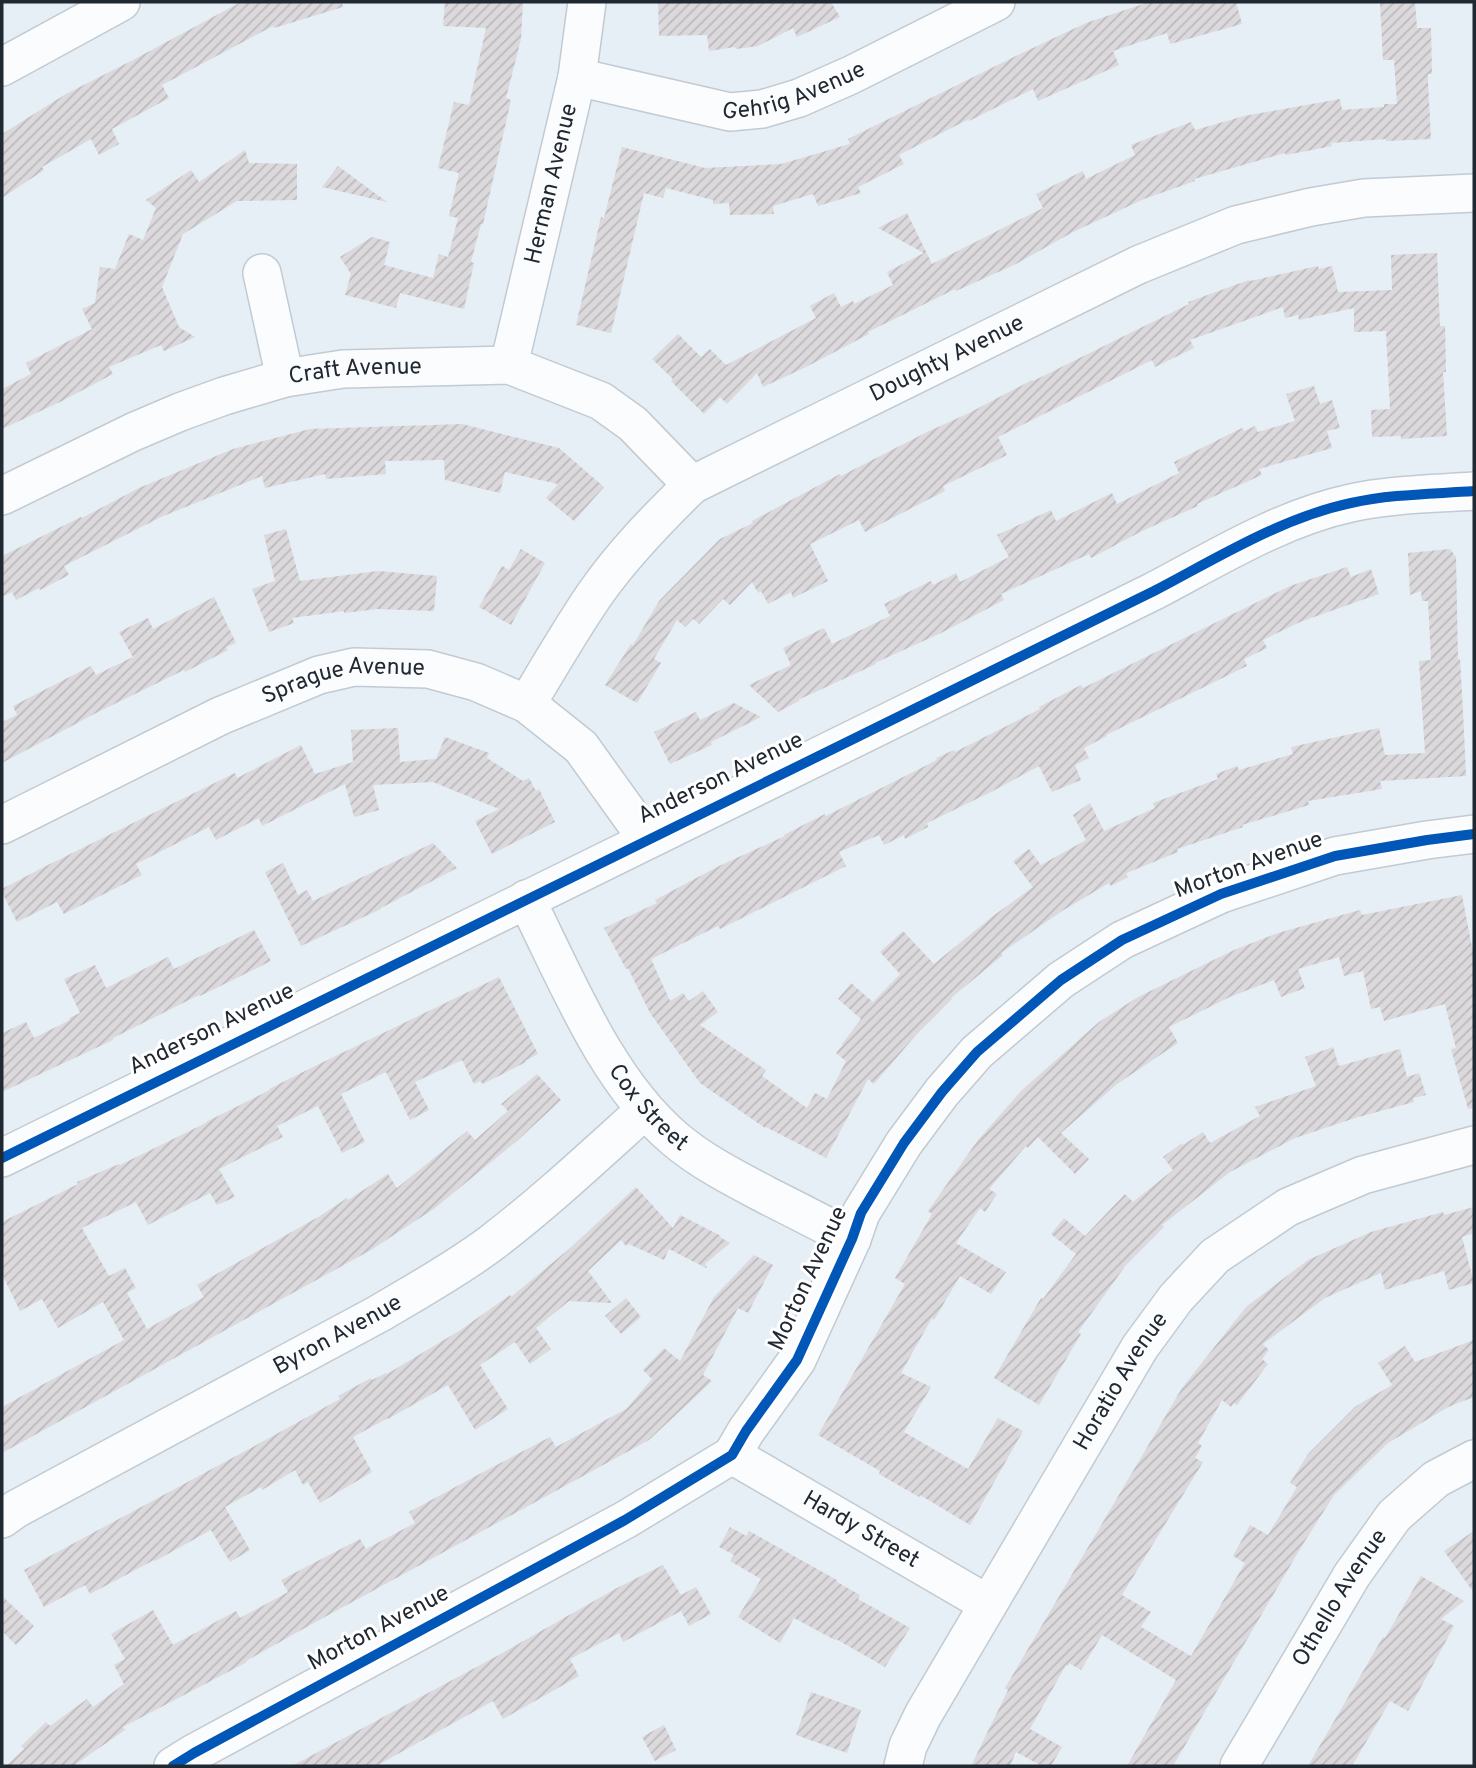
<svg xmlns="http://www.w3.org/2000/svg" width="1476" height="1768" viewBox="0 0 1476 1768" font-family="Overpass,sans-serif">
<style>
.building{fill:url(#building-hatch)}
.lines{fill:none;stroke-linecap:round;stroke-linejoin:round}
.minor-casing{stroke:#c2cad2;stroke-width:40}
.minor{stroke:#fbfcfe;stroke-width:37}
.cycleway-casing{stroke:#fff;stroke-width:15}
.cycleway{stroke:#0057b8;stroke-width:10}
.labels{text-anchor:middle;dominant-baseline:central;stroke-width:6;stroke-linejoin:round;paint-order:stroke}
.street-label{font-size:23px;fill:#202831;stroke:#fff}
</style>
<defs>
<pattern id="building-hatch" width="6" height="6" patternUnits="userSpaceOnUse" patternTransform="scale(1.75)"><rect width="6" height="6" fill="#dbd9dc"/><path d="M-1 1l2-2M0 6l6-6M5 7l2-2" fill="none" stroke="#bcbabd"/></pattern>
</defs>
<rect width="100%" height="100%" fill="#e6eef6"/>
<g class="building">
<path d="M 241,2 L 342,2 L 343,7 L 274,28 L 273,26 L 162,85 L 169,98 L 112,129 L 119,144 L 99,155 L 91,139 L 42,167 L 44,170 L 2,198 L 2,134 L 66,94 L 133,60 Z"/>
<path d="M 445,2 L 523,2 L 521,39 L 506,98 L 511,100 L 483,224 L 481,224 L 471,262 L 474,263 L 464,309 L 400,293 L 396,308 L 345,295 L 351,274 L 340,257 L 372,237 L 390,242 L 384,265 L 433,278 L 439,254 L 448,257 L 458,218 L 449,216 L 459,173 L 438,168 L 454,102 L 469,105 L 486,28 L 443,26 Z"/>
<path d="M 658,2 L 831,2 L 840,17 L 797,37 L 793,28 L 758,46 L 736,49 L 735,47 L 709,51 L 707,35 L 659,36 Z"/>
<path d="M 1149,2 L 1236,2 L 1242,24 L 1170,44 L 1167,33 L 1113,51 L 1119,65 L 1038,101 L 1033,89 L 969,121 L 969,119 L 899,155 L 904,164 L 858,187 L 861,193 L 818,206 L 813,194 L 773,206 L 774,214 L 730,215 L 729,203 L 713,204 L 713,200 L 666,188 L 663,198 L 644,193 L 611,333 L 576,325 L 601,217 L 604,218 L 622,147 L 705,168 L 781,164 L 850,144 L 848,139 L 1018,55 L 1086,23 Z"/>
<path d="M 1380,2 L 1415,2 L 1417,28 L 1431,28 L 1432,74 L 1428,74 L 1428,82 L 1431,139 L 1386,141 L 1386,139 L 1331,143 L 1332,146 L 1286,155 L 1285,153 L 1194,179 L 1195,181 L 1144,199 L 1073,232 L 1016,264 L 956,291 L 955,289 L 868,332 L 869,334 L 806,367 L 763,387 L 757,373 L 727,404 L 720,397 L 704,414 L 671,381 L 673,379 L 652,359 L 678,334 L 701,357 L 710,349 L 726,365 L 816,318 L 810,306 L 834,293 L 841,307 L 853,301 L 854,304 L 893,285 L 887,272 L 924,253 L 878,228 L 907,213 L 932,264 L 1043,208 L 1036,194 L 1083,171 L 1086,179 L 1135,155 L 1131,145 L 1191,122 L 1195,130 L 1244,116 L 1340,99 L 1342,110 L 1384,107 L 1384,104 L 1397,104 L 1394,60 L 1383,60 Z"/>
<path d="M 245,150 L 249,163 L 297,164 L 297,200 L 237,201 L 183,234 L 162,287 L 179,327 L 195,337 L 164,351 L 161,345 L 109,367 L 113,374 L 62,401 L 2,429 L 2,389 L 31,374 L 26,363 L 92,329 L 82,309 L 95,303 L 100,267 L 115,269 L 129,234 L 143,240 L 156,208 L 146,200 L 191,170 L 199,182 Z"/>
<path d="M 338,166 L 387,202 L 322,187 Z"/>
<path d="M 1437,253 L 1440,326 L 1445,326 L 1446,372 L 1443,372 L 1447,436 L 1401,439 L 1401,436 L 1372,437 L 1371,410 L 1390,409 L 1386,331 L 1354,332 L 1354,308 L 1299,320 L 1298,315 L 1285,318 L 1283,307 L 1190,340 L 1194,348 L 1155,367 L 1152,360 L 998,437 L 1007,455 L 943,486 L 945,491 L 865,532 L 859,520 L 810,544 L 828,581 L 793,598 L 791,592 L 768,604 L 761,591 L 758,593 L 752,582 L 730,605 L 723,599 L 699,624 L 693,619 L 685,627 L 677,620 L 654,659 L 661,663 L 637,703 L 605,685 L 631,644 L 633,645 L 659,601 L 720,539 L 753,523 L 752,521 L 840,474 L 841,476 L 927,432 L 969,413 L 1032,380 L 1033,381 L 1189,304 L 1188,302 L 1249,280 L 1250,281 L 1318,266 L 1319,269 L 1332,266 L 1338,292 L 1392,290 L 1391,255 Z"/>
<path d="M 1314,386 L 1320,404 L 1332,400 L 1340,428 L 1327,431 L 1332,448 L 1259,469 L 1262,475 L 1197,504 L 1198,506 L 1142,531 L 1091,558 L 1089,554 L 1001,594 L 1004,600 L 941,633 L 875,663 L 876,664 L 798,700 L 799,701 L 778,712 L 749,685 L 791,665 L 783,648 L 824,628 L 832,644 L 890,616 L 884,604 L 931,581 L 933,585 L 956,573 L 960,582 L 1009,557 L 997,535 L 1051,510 L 1056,521 L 1112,493 L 1117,504 L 1179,473 L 1174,462 L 1242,428 L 1244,431 L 1255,426 L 1258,432 L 1295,421 L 1286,394 Z"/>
<path d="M 462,424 L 559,448 L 604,487 L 574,521 L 546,498 L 558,484 L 505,472 L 500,493 L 445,480 L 444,460 L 385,461 L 386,474 L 326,479 L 325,474 L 265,488 L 262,476 L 161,517 L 64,566 L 69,575 L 40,590 L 39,588 L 16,600 L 12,592 L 2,597 L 2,556 L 81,517 L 82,518 L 139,488 L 233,449 L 310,429 Z"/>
<path d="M 286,529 L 300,581 L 378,571 L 437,576 L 434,611 L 377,609 L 344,613 L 344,611 L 292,618 L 294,623 L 269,632 L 252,589 L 275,581 L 264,535 Z"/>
<path d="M 521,549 L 545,563 L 511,625 L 479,607 L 502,566 L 509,570 Z"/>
<path d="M 1450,549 L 1456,557 L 1458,659 L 1460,659 L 1463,711 L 1466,776 L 1380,781 L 1382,789 L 1308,801 L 1309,805 L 1242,825 L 1243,827 L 1177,849 L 1178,852 L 1129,872 L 1126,874 L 1128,877 L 1111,886 L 1109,883 L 1062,911 L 1001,953 L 1003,955 L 951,998 L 952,999 L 916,1035 L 874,1084 L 868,1079 L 826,1158 L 766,1127 L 765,1128 L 700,1083 L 650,1013 L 628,968 L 626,969 L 604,928 L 657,903 L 655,900 L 719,866 L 785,836 L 784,835 L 807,823 L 825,814 L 826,816 L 937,760 L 936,758 L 954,750 L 955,752 L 1040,709 L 1039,707 L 1081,685 L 1083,688 L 1290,586 L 1347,567 L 1351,577 L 1371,569 L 1379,594 L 1300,622 L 1263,640 L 1267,648 L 1244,659 L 1247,666 L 1106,735 L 1107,736 L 1084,748 L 1089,758 L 1075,765 L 1081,780 L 1052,792 L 1039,766 L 991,792 L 927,823 L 928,827 L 905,839 L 904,835 L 884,845 L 879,835 L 839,852 L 846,866 L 720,929 L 718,926 L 651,959 L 670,1001 L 683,993 L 689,1001 L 703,991 L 718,1012 L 700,1025 L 766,1070 L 762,1076 L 807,1108 L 815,1093 L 827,1099 L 846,1061 L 836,1053 L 843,1045 L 842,1044 L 861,1019 L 838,999 L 851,983 L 873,1002 L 900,974 L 880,952 L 903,931 L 934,964 L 993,916 L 1033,887 L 1013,861 L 1029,849 L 1041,865 L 1086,840 L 1073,815 L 1090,803 L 1104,831 L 1155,808 L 1153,803 L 1218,779 L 1216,774 L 1237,766 L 1239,770 L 1293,754 L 1291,747 L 1379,728 L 1385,755 L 1425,753 L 1419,661 L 1431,660 L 1428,601 L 1422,601 L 1421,591 L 1410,595 L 1408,553 Z"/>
<path d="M 214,597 L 236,643 L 226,647 L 228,650 L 185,672 L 184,670 L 98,712 L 2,763 L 2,722 L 17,715 L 13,706 L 91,666 L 96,675 L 133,657 L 119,632 L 148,618 L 153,629 Z"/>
<path d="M 734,703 L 761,717 L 711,742 L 712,745 L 670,764 L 654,732 L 696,712 L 700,720 Z"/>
<path d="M 398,728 L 400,762 L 436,759 L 445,737 L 489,753 L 487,758 L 523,781 L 529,778 L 536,791 L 539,789 L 555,822 L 492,854 L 475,821 L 499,809 L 433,782 L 373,785 L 379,810 L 354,817 L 345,784 L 262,826 L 259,818 L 216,840 L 209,827 L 136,864 L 142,875 L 64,914 L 57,902 L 17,922 L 2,892 L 2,889 L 42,868 L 129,825 L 235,773 L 237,778 L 301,745 L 315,774 L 353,762 L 351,730 Z"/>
<path d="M 433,843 L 457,868 L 381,908 L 381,909 L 301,946 L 265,872 L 283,863 L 298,895 L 307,890 L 313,901 Z"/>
<path d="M 1462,895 L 1474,958 L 1474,1108 L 1468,1109 L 1451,1049 L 1456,1048 L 1445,1004 L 1384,1021 L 1380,1007 L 1371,1009 L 1363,971 L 1344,976 L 1339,957 L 1298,969 L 1305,988 L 1281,997 L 1274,980 L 1232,996 L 1169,1027 L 1178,1043 L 1117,1084 L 1061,1133 L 1089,1159 L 1075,1174 L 1038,1137 L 1028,1148 L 1026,1146 L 989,1189 L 997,1194 L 985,1212 L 980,1208 L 956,1243 L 1006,1272 L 991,1294 L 960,1276 L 934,1320 L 932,1318 L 901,1373 L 931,1387 L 904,1432 L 968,1469 L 998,1418 L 1023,1431 L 970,1525 L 920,1495 L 919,1497 L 879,1474 L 880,1471 L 818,1435 L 905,1284 L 895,1278 L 932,1214 L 928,1211 L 978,1140 L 1021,1091 L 1099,1022 L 1138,997 L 1234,950 L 1278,933 L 1360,910 L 1362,915 Z"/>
<path d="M 254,930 L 271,961 L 200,996 L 199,995 L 113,1038 L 113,1040 L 2,1092 L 2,1033 L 26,1022 L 34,1038 L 70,1020 L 69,1018 L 80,1013 L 64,979 L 95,965 L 106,988 L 168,957 L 174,969 Z"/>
<path d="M 499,977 L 538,1054 L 525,1061 L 526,1062 L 483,1084 L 480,1081 L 474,1084 L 462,1060 L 415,1082 L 429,1110 L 410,1120 L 386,1072 L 341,1094 L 365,1142 L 342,1153 L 318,1106 L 277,1126 L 283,1137 L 219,1169 L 235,1197 L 217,1205 L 210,1193 L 148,1225 L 136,1202 L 82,1228 L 109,1276 L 125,1268 L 136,1288 L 127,1293 L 147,1329 L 204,1297 L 197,1285 L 320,1216 L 347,1198 L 348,1200 L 388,1174 L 397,1188 L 467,1131 L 475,1140 L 508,1111 L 501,1104 L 537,1074 L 561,1100 L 518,1140 L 435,1208 L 371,1250 L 2,1453 L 2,1407 L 124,1340 L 103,1302 L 58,1328 L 42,1299 L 20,1311 L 2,1274 L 2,1222 L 78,1184 L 77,1182 L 119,1164 L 120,1165 L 206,1123 L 206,1122 L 270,1090 L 269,1089 L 311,1068 Z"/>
<path d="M 1333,1047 L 1339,1066 L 1400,1049 L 1407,1077 L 1419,1073 L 1426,1095 L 1413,1098 L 1414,1102 L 1355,1118 L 1295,1138 L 1230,1172 L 1162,1225 L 1164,1227 L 1126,1265 L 1078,1332 L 1081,1334 L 1039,1405 L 994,1378 L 1041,1298 L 1043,1299 L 1076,1254 L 1051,1234 L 1064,1218 L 1085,1236 L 1125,1194 L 1133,1202 L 1173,1170 L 1163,1157 L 1182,1143 L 1183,1145 L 1203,1132 L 1210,1143 L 1260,1116 L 1255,1107 L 1316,1086 L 1305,1057 Z"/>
<path d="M 636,1187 L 673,1228 L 680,1215 L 721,1236 L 720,1237 L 730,1243 L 705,1264 L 707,1267 L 706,1268 L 669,1249 L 664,1260 L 629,1244 L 626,1246 L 621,1240 L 588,1271 L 612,1303 L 569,1301 L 536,1328 L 551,1349 L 530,1364 L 515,1342 L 480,1365 L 508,1409 L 475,1430 L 448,1385 L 388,1419 L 388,1418 L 353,1437 L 372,1472 L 320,1503 L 308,1482 L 303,1485 L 295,1470 L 262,1490 L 261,1487 L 225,1507 L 250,1550 L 230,1562 L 211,1530 L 155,1561 L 154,1560 L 90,1594 L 85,1585 L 44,1607 L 24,1570 L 260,1443 L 340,1399 L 338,1396 L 371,1378 L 372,1380 L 386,1373 L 387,1374 L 459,1331 L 510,1295 L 511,1297 L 569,1249 Z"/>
<path d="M 1474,1207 L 1474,1233 L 1462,1237 L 1474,1283 L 1449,1290 L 1444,1271 L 1385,1290 L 1381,1273 L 1325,1298 L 1263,1344 L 1269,1350 L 1262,1359 L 1268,1364 L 1237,1405 L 1234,1403 L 1231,1407 L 1222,1400 L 1198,1443 L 1202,1446 L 1195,1458 L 1203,1462 L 1122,1595 L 1151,1612 L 1141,1627 L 1191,1656 L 1245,1563 L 1233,1556 L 1250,1525 L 1268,1535 L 1297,1487 L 1290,1483 L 1308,1454 L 1356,1406 L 1392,1385 L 1378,1363 L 1405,1346 L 1415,1362 L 1474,1340 L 1474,1397 L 1448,1407 L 1388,1443 L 1334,1495 L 1300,1549 L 1173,1766 L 1127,1766 L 1176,1680 L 1102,1635 L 1081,1670 L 1069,1663 L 1068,1666 L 1066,1665 L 1030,1729 L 1062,1747 L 1051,1766 L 1042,1766 L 1016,1752 L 1010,1766 L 971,1766 L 1008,1690 L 1005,1688 L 1182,1388 L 1246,1307 L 1308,1260 L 1371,1232 L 1443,1212 L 1444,1215 Z"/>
<path d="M 754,1255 L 773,1265 L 748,1313 L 738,1308 L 703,1375 L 712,1381 L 649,1440 L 312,1624 L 246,1661 L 247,1662 L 123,1727 L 125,1730 L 73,1766 L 6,1766 L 24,1749 L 21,1746 L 46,1722 L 50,1726 L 87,1699 L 93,1707 L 124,1684 L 114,1665 L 125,1659 L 111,1634 L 153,1610 L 173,1645 L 236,1611 L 240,1618 L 288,1592 L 281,1580 L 360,1539 L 366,1549 L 415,1523 L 409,1512 L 487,1470 L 550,1437 L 556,1447 L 626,1409 L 652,1379 L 643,1370 L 664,1348 L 680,1361 L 714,1297 Z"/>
<path d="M 626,1298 L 641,1317 L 621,1334 L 605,1316 Z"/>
<path d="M 730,1527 L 746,1536 L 749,1531 L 837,1580 L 837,1582 L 860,1595 L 858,1599 L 910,1628 L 885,1667 L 836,1639 L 835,1640 L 794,1618 L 780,1643 L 738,1617 L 761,1579 L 730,1561 L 734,1555 L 719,1547 Z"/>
<path d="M 1474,1531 L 1474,1593 L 1444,1551 Z"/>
<path d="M 663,1565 L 681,1595 L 696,1587 L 711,1614 L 689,1626 L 681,1611 L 623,1642 L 619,1633 L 570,1659 L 579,1676 L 503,1719 L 493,1701 L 376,1766 L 292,1766 L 497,1656 L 617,1588 Z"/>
<path d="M 1421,1576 L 1464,1601 L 1441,1619 L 1454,1626 L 1408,1711 L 1390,1701 L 1352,1766 L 1308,1766 L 1383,1637 L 1385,1638 Z"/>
<path d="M 2,1596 L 34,1626 L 16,1645 L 2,1631 Z"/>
<path d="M 811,1692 L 861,1710 L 847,1753 L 796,1735 Z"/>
<path d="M 664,1725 L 676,1750 L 655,1761 L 642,1737 Z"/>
</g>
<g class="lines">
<defs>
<g id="minor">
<path d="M 2,67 L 121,2"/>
<path id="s1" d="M 577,77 L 730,112 L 762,109 L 799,98 L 851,75 L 996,2"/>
<path d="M 262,273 L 285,378"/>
<path id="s2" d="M 509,365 L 577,77 L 587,2"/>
<path id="s3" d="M 2,496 L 133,432 L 180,412 L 224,396 L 285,378 L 343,369 L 509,365 L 601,401 L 633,424 L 692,485"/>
<path id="s4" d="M 527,704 C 549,667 571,629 595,594 C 623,554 657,519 692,485 L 1138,265 L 1236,225 L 1311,207 L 1364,198 L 1474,193"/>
<path id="s5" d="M 2,825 L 220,716 L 319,675 L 354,667 L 428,669 L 476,682 L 527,704 L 581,747 L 647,839"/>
<path id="s6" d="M 526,899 C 566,978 606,1081 675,1139 C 702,1162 734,1178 766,1195 C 794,1209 823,1224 852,1239"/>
<path d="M 2,1158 L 1154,591 C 1217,558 1281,518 1351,503 C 1391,494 1433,494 1474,491"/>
<path id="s7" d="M 732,1455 L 988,1604"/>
<path id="s8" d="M 2,1519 L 16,1509 L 380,1313 C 417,1291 455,1270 490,1244 C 544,1203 594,1156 645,1110"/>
<path d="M 173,1766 L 194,1753 L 625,1520 L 732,1455 L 746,1431 L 797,1360 L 852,1239 L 861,1213 L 904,1143 L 942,1092 L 977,1052 L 1061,980 L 1122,940 L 1221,894 L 1335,856 L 1427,840 L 1474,834"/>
<path id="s9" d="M 903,1766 L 908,1746 L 923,1715 L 1140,1347 L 1176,1298 L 1215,1256 L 1288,1207 L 1363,1175 L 1474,1145"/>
<path id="s10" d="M 1239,1766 L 1352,1575 L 1394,1516 L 1436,1479 L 1474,1459"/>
</g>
</defs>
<use href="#minor" class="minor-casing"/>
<use href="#minor" class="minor"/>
<defs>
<g id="cycleway">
<path d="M 2,1158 L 1154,591 C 1217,558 1281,518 1351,503 C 1391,494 1433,494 1474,491"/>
<path d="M 173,1766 L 194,1753 L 625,1520 L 732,1455 L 746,1431 L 797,1360 L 852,1239 L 861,1213 L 904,1143 L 942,1092 L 977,1052 L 1061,980 L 1122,940 L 1221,894 L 1335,856 L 1427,840 L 1474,834"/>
</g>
</defs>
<use href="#cycleway" class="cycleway-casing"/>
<use href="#cycleway" class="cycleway"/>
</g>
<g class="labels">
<g class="street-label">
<text stroke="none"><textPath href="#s1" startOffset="224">Gehrig Avenue</textPath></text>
<text stroke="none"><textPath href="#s2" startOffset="186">Herman Avenue</textPath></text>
<text stroke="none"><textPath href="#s4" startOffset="560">Doughty Avenue</textPath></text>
<text stroke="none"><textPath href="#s3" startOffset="378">Craft Avenue</textPath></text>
<text stroke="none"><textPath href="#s5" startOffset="374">Sprague Avenue</textPath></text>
<text transform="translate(721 779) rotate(-26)">Anderson Avenue</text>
<text transform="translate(1249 866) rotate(-20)">Morton Avenue</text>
<text transform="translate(212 1030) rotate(-26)">Anderson Avenue</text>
<text stroke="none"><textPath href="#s6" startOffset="243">Cox Street</textPath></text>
<text transform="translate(809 1279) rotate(-65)">Morton Avenue</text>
<text stroke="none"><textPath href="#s8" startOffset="383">Byron Avenue</textPath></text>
<text stroke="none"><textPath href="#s9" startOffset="443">Horatio Avenue</textPath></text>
<text stroke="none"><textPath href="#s7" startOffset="149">Hardy Street</textPath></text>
<text stroke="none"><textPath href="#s10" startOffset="196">Othello Avenue</textPath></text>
<text transform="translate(379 1629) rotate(-28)">Morton Avenue</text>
</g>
</g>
<rect width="1476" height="1768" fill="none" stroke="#202831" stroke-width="7"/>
</svg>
